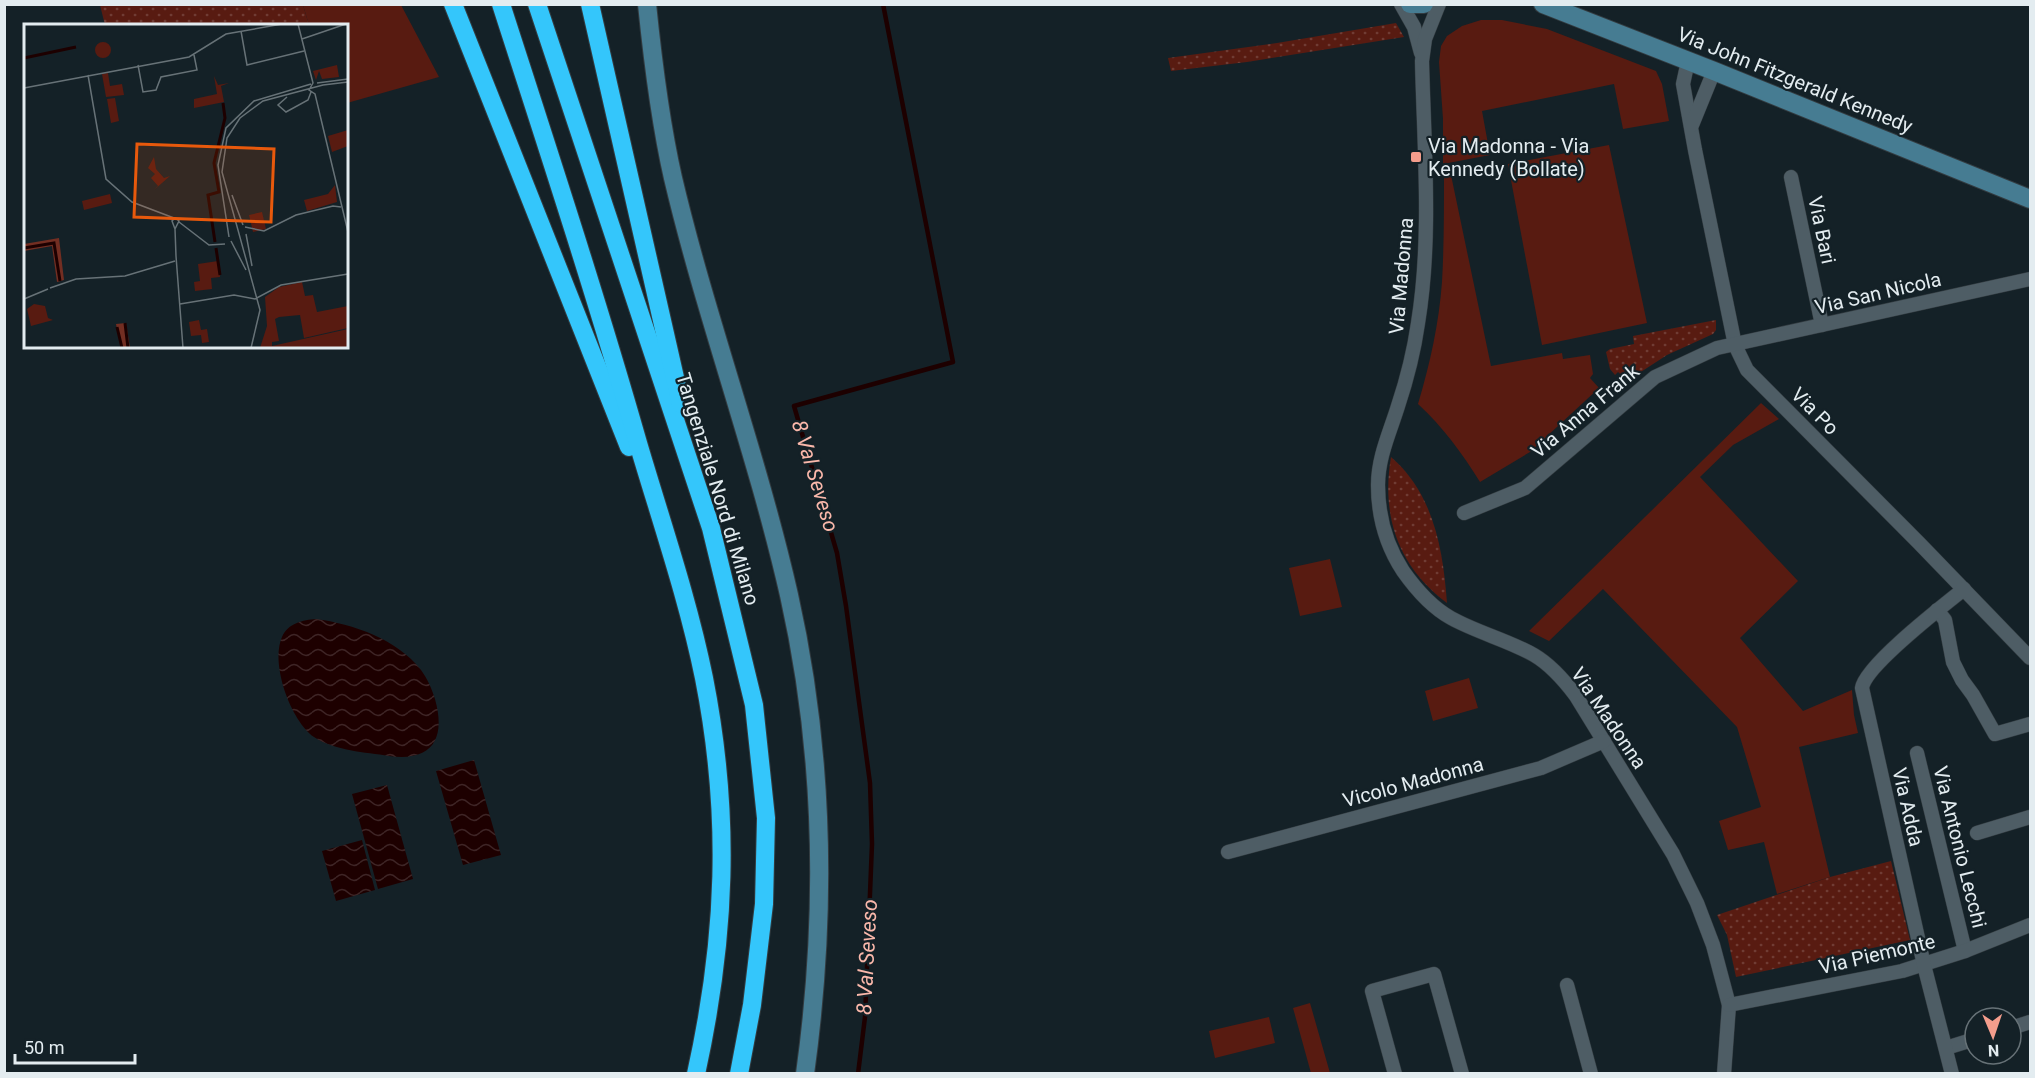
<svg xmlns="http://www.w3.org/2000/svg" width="2035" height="1078" viewBox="0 0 2035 1078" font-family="Roboto,sans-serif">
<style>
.grass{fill:url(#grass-dots)}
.green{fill:#581b11}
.water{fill:url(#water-waves)}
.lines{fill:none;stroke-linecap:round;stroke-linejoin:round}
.stream{stroke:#1d0000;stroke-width:4.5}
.street-casing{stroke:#333c41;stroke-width:15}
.secondary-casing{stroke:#333c41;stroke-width:20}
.highway-casing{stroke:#333c41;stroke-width:20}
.street{stroke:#4e5d65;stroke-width:14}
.secondary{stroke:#467c92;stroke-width:18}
.highway{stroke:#34c6fb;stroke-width:18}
.poi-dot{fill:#f49d8c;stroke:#142127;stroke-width:2}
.labels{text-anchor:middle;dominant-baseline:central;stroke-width:4.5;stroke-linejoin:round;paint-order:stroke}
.street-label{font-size:20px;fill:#e3ecf0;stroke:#142127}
.poi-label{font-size:20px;fill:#e3ecf0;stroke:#142127;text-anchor:start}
.water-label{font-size:21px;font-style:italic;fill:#fab8ab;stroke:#142127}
.inset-river{fill:none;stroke:#1d0000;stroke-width:3}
.inset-road{fill:none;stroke:#677277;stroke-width:1.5}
.view{fill:#e8590c;fill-opacity:0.15;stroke:#e8590c;stroke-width:3}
.inset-edge{fill:none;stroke:#e3ecf0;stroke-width:3}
</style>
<defs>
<pattern id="grass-dots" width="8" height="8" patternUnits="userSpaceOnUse" patternTransform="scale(1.5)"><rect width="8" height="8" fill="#581b11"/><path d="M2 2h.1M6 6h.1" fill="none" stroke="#703c34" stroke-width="1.8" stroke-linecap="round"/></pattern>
<pattern id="water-waves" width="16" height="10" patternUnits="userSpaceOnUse" patternTransform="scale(1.5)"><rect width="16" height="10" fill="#1d0000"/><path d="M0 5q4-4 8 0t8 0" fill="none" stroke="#3e2526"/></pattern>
</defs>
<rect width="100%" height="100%" fill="#142127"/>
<g class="grass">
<path d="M 100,5 L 303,5 L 309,25 L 105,25 Z"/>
<path d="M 1396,23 L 1404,37 L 1247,62 L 1171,71 L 1168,58 L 1277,43 Z"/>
<path d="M 1716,320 L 1716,330 L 1713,334 L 1667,355 L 1630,379 L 1626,379 L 1618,372 L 1615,375 L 1610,369 L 1606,352 L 1610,349 L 1634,344 L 1633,336 Z"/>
<path d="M 1391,457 C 1434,494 1443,550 1447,603 C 1398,567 1381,516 1391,457 Z"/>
<path d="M 1891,861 L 1910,940 L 1736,977 L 1727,935 L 1717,915 L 1830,877 Z"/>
</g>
<g class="green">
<path d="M 303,5 L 401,5 L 439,77 L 347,103 L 346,26 L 309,25 Z"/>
<path d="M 1481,20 L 1502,20 L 1547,29 L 1656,71 L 1662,84 L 1669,121 L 1623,129 L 1614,84 L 1482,111 L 1490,155 L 1443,164 L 1443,119 L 1439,62 L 1441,46 L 1447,36 L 1462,26 Z"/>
<path d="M 1609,145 L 1647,323 L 1542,345 L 1508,164 Z"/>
<path d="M 1451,175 L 1491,366 L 1562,353 L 1563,359 L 1590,355 L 1593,374 L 1590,378 L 1599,388 L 1530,452 L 1480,482 C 1462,453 1443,427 1418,404 C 1430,364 1439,323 1442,282 C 1444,247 1444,211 1444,176 Z"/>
<path d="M 1761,403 L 1779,419 L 1733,445 L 1700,477 L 1798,581 L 1740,638 L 1803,711 L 1852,690 L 1854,715 L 1858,733 L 1799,747 L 1830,877 L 1777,894 L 1764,842 L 1728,850 L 1719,821 L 1761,807 L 1737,727 L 1603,589 L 1549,641 L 1529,631 Z"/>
<path d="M 1330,559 L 1342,607 L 1300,616 L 1289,568 Z"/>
<path d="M 1469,678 L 1478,708 L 1433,721 L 1425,691 Z"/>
<path d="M 1310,1003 L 1330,1073 L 1311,1073 L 1293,1008 Z"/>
<path d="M 1269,1017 L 1275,1043 L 1215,1058 L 1209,1031 Z"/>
</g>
<g class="water">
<path d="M 316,619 C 353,624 397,639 421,670 C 427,678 432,689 435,699 C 446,738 433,762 389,756 C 365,752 335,751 314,737 C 291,721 270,664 282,637 C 288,623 303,620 316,619 Z"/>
<path d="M 474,760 L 501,855 L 463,865 L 436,771 Z"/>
<path d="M 387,785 L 413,879 L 378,889 L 352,794 Z"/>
<path d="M 362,840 L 375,890 L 336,901 L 322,851 Z"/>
</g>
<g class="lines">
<path class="stream" d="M 858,1074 L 865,1017 L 872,844 L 870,783 L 846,606 L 837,553 L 794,406 L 953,362 L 883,4"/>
<defs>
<g id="street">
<path d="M 1401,4 L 1414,27 L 1421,53"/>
<path d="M 1439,4 L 1425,39 L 1422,61 C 1424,147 1432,237 1418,323 C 1414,351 1407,379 1398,406 C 1390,432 1378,457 1378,485 C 1378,515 1386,545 1403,571 C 1415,588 1433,608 1451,618 C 1478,633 1508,640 1534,655 C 1551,665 1564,680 1576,696 L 1673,854 L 1697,903 L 1713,945 L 1729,1005 L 1724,1074"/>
<path d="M 1688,61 L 1683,84 L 1695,150 L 1735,345 L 1747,370 L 1919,543 L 2030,658"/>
<path d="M 1692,125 L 1714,71"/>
<path d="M 1791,177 L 1822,325"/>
<path d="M 1464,513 L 1525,488 L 1655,377 L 1717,348 L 2030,279"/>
<path d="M 1937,610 L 1945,620 L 1953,662 L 1962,680 L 1973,695 L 1995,734 L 2030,724"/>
<path d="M 1917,753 L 1965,951"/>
<path d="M 1977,833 L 2030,817"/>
<path d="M 1228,852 L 1541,768 L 1604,741"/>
<path d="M 1567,985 L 1591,1074"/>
<path d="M 1729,1005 L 1902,971 L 1965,951 L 2030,925"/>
<path d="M 2011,1028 L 2030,1022"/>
<path d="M 1946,1048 L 1975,1039"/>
<path d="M 1395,1074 L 1372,991 L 1434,974 L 1462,1074"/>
<path d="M 1952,1074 L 1924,965 L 1862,688 C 1865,666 1944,605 1964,589"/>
</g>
<g id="secondary">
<path d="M 647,4 C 653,63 660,121 673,178 C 706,318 757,454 789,595 C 824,751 827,915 805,1074"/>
<path d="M 1410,4 L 1424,4"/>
<path d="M 1543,4 L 1714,71 L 2030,199"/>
</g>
<g id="highway">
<path d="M 453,4 L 629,447"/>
<path d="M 501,4 C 548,150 596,296 638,443 C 661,521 688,599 704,678 C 731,815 726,938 696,1074"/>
<path d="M 537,4 L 711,528 L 754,705 L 766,818 L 764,904 L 752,1005 L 739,1074"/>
<path d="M 590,4 L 681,404"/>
</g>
</defs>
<use href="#street" class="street-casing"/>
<use href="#secondary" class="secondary-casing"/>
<use href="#highway" class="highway-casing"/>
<use href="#street" class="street"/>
<use href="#secondary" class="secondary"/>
<use href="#highway" class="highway"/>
</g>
<rect class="poi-dot" x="1410" y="151" width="12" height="12" rx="3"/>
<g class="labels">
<g class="street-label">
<text transform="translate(1795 80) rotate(22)">Via John Fitzgerald Kennedy</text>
<text transform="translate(1822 230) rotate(78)">Via Bari</text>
<text transform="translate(1401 276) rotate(-85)">Via Madonna</text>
<text transform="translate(1878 293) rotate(-13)">Via San Nicola</text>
<text transform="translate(1585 411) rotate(-40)">Via Anna Frank</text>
<text transform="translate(1815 411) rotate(45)">Via Po</text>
<text transform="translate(718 489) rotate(73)">Tangenziale Nord di Milano</text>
<text transform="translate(1609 718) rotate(56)">Via Madonna</text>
<text transform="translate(1413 782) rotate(-15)">Vicolo Madonna</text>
<text transform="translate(1908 807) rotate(77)">Via Adda</text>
<text transform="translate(1960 847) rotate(76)">Via Antonio Lecchi</text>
<text transform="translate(1877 954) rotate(-13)">Via Piemonte</text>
</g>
<g class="poi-label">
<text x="1428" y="146">Via Madonna - Via<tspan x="1428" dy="23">Kennedy (Bollate)</tspan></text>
</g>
<g class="water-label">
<text transform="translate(815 476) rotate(73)">8 Val Seveso</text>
<text transform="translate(867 957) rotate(-87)">8 Val Seveso</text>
</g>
</g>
<g transform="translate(24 24)">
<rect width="324" height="324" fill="#142127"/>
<path d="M 313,41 L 315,53 L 298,55 L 295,47 L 292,56 L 289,47 ZM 190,52 L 194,61 L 205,59 L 197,62 L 200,78 L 170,84 L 170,75 L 193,70 ZM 311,161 L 313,178 L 283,187 L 280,176 L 304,170 ZM 86,170 L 88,179 L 60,186 L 58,177 ZM 238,188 L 242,205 L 229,208 L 225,191 Z" fill="#581b11"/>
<path d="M 35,214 L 40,256 L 33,258 L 28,222 L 0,227 L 0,220 ZM 102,299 L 106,324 L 97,324 L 92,300 Z" fill="#732e22"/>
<path d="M71 26a8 8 0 1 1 16 0a8 8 0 1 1-16 0ZM 84,49 L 86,62 L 98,60 L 100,71 L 82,73 L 78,50 ZM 91,74 L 95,97 L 87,99 L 83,75 ZM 324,106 L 324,122 L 308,128 L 304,112 ZM 130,133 L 132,145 L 140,154 L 146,152 L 130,166 L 134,162 L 127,154 L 131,150 L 124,144 ZM 194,237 L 196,253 L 187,254 L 188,265 L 171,267 L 170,258 L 176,257 L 174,240 ZM 278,258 L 281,272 L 289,271 L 293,288 L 324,282 L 324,304 L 280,314 L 276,291 L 255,293 L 251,295 L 255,317 L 248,318 L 248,322 L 324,305 L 324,324 L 236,324 L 243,302 L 241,273 L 255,263 ZM 10,280 L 21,282 L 24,294 L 29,296 L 7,302 L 3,285 ZM 175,296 L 177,306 L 183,305 L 185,318 L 178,319 L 177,311 L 167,312 L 165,298 Z" fill="#581b11"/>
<path class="inset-river" d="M 0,34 L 52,23M 191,218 L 184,171 L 195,168 L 190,139 L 201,94 L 199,79M 0,224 L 30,219 L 36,257M 192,224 L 196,251M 101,299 L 104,324M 93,303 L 98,324"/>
<path class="inset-road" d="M 274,0 L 289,59 L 285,66 L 291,70 L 324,208M 217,7 L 223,41 L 280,27M 278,15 L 322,0M 114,41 L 119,68 L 132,66 L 137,53 L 173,46 L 170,31M 64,51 L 82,155 L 108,178 L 150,194M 293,59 L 324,55M 0,64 L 165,33 L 202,10 L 258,0M 263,73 L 254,81 L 262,88 L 284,76 L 287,68M 208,171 L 219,201M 155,198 L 185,221 L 201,220M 221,203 L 240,207 L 272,191 L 309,182 L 317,183M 151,205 L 148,197 L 151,194 L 155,197 L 151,205 L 152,232M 222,210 L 228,242M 205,213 L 194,141 L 202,104 L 230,77 L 287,60M 207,217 L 222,246M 152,232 L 159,324M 26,264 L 52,255 L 101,252 L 151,237M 0,275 L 24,265M 156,280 L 210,271 L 231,275 L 257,261 L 324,250M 227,324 L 236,286 L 198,148 L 203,114 L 216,94 L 239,77 L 299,61 L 324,58"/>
<path class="view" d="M 113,120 L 250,125 L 247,198 L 110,193 Z"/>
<rect width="324" height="324" class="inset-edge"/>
</g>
<rect width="2035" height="1078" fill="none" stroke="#e3ecf0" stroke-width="12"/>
<g transform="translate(1993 1036) rotate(178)"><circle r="28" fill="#142127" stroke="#677277" stroke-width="1.5"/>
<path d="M0-4.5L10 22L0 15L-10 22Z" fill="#f49d8c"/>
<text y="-9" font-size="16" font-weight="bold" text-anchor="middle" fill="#e3ecf0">N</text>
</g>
<path d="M15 1054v9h120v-9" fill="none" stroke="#e3ecf0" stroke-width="3"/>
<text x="24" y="1054" font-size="18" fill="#e3ecf0" stroke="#142127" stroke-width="4.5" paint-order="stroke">50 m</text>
</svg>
